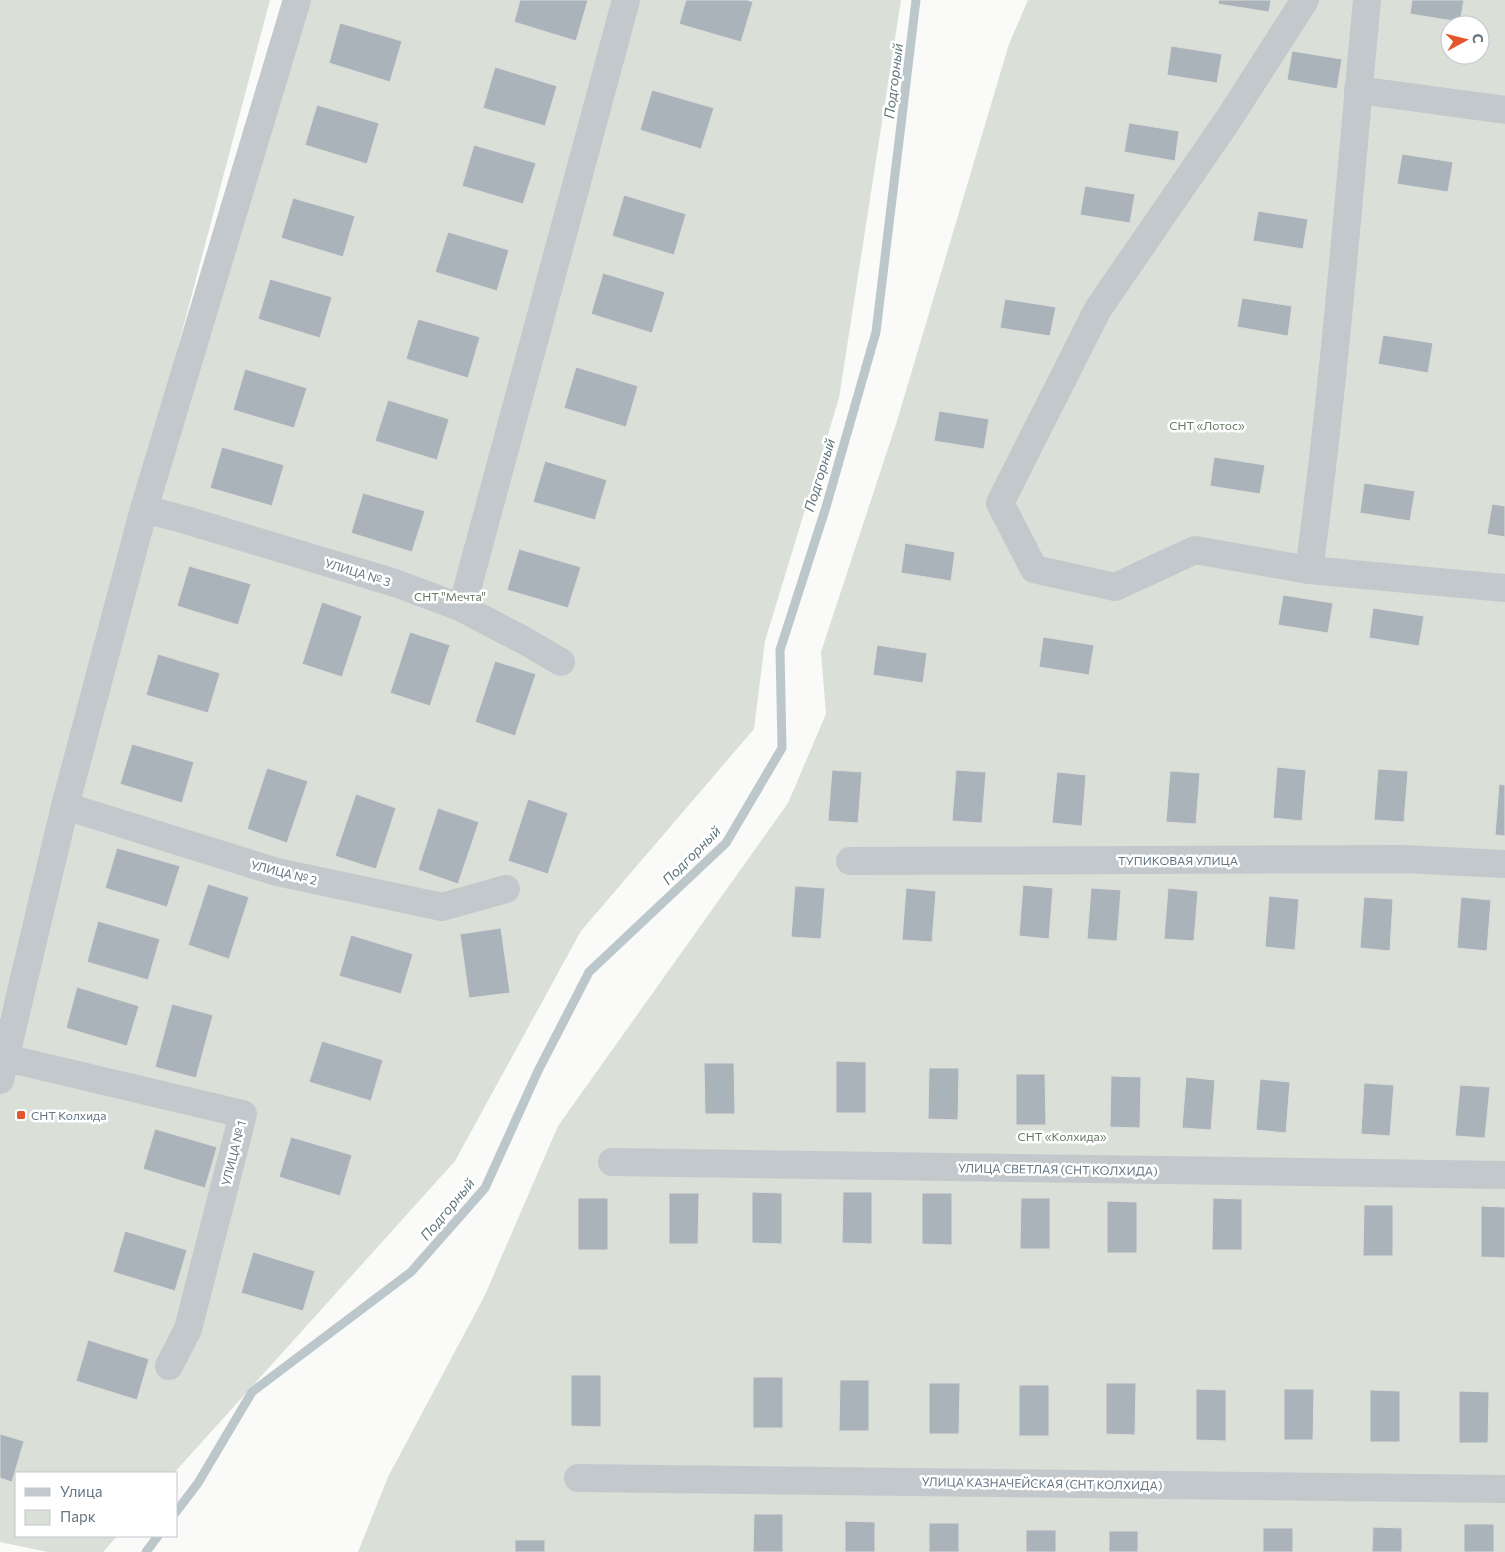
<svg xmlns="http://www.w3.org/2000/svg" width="1505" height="1552" viewBox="0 0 1505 1552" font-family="Commissioner,sans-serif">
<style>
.green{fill:#dadfd7;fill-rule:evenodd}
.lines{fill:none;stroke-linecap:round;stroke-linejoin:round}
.stream{stroke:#bbc7cb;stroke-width:9}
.building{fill:#aab3b9;stroke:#dcdcda}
.street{stroke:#c3c8cc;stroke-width:28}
.poi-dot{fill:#e4572e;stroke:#fff;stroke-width:2}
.labels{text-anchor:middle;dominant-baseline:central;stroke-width:5;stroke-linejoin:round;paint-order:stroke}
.park-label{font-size:12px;fill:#687a64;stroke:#fff}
.street-label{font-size:12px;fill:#657683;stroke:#fff}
.poi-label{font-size:12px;fill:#657683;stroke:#fff;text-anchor:start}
.water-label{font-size:14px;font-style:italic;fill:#60757c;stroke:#fff}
</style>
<rect width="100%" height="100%" fill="#fafaf8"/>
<g class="green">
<path d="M 0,0 L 270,0 L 0,1018 Z"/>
<path d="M 297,0 L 901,0 L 839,398 L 765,641 L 754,729 L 581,931 L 455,1161 L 174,1473 L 16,1473 L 16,1536 L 117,1536 L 103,1552 L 48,1552 L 0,1542 L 0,1062 Z"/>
<path d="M 1028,0 L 1505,0 L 1505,1552 L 358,1552 L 388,1477 L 485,1295 L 558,1126 L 788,803 L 826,714 L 821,652 L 897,421 L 1009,44 ZM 1450,25 L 1480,25 L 1480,55 L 1450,55 Z"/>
</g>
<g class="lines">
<g class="stream">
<path d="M 176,1512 L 198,1483 L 252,1392 L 411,1272 L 485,1188 L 538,1071 L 589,972 L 726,843 L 782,748 L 780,650 L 826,507 L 876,332 L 916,0"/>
<path d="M 146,1552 L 158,1536"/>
</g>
</g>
<g class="building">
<path d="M 520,0 L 588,0 L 576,41 L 514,22 Z"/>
<path d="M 686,0 L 747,0 L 753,2 L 741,42 L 679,24 Z"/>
<path d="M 1219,0 L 1271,0 L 1269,12 L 1218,4 Z"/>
<path d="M 1412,0 L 1464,0 L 1460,22 L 1410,14 Z"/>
<path d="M 340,23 L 402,41 L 390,82 L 329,63 Z"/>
<path d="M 1171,46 L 1222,54 L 1217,83 L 1167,75 Z"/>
<path d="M 1292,51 L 1342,59 L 1337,89 L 1287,80 Z"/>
<path d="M 495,67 L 557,86 L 545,126 L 483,108 Z"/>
<path d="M 652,90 L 714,108 L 701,149 L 640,130 Z"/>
<path d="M 317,105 L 379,123 L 367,164 L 305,145 Z"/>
<path d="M 1129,123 L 1179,131 L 1175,161 L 1124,152 Z"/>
<path d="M 474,145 L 536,163 L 523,204 L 462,186 Z"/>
<path d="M 1402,154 L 1453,162 L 1448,192 L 1397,184 Z"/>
<path d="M 1085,186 L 1135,194 L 1130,223 L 1080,215 Z"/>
<path d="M 624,195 L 686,214 L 674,255 L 612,236 Z"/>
<path d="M 293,198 L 355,216 L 343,257 L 281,238 Z"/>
<path d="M 1258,211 L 1308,219 L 1303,249 L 1253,241 Z"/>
<path d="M 448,232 L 509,250 L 497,291 L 435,272 Z"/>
<path d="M 603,273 L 665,292 L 652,333 L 591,314 Z"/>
<path d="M 270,279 L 332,297 L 320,338 L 258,319 Z"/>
<path d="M 1242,298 L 1292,306 L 1288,336 L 1237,327 Z"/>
<path d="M 1005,299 L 1056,307 L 1050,336 L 1000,328 Z"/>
<path d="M 418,319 L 480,337 L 468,378 L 406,359 Z"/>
<path d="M 1383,335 L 1433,343 L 1428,373 L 1378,364 Z"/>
<path d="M 576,367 L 638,386 L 626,427 L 564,408 Z"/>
<path d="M 245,369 L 307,388 L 294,428 L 233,410 Z"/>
<path d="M 388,400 L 449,419 L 437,460 L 375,441 Z"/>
<path d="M 939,411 L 989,419 L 984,449 L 934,441 Z"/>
<path d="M 222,447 L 284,465 L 272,506 L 210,488 Z"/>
<path d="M 1214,457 L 1265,465 L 1260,494 L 1210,486 Z"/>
<path d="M 545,461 L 607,480 L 595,520 L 533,502 Z"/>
<path d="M 1364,483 L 1415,491 L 1410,521 L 1360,513 Z"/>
<path d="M 363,493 L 425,511 L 412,552 L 351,533 Z"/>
<path d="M 1492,504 L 1505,506 L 1505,537 L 1487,534 Z"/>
<path d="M 905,543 L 955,552 L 951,581 L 901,573 Z"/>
<path d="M 519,549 L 581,567 L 568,608 L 507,590 Z"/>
<path d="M 189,566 L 251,584 L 238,625 L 177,606 Z"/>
<path d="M 1283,595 L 1333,603 L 1328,633 L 1278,625 Z"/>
<path d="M 322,602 L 362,616 L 342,677 L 302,664 Z"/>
<path d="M 1373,608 L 1424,616 L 1419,646 L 1369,638 Z"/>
<path d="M 410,632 L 450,645 L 430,706 L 390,693 Z"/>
<path d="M 1043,637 L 1094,645 L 1089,675 L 1039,667 Z"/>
<path d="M 877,645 L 927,653 L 923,683 L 873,675 Z"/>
<path d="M 158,654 L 220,673 L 208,713 L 146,695 Z"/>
<path d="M 495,661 L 536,674 L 515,736 L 475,722 Z"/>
<path d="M 132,744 L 194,762 L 182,803 L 120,784 Z"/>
<path d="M 1277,767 L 1306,770 L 1302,821 L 1273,818 Z"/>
<path d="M 267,768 L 308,781 L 287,843 L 247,829 Z"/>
<path d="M 1378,769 L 1408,771 L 1404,822 L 1374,820 Z"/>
<path d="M 832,770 L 862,772 L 858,823 L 828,821 Z"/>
<path d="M 956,770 L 986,772 L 982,823 L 952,821 Z"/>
<path d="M 1170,771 L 1200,773 L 1196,824 L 1166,822 Z"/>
<path d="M 1057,772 L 1086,775 L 1082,826 L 1052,823 Z"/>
<path d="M 1499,784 L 1505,785 L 1505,836 L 1495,835 Z"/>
<path d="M 356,794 L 396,808 L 376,869 L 335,856 Z"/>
<path d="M 528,799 L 568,813 L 548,874 L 508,861 Z"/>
<path d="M 438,808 L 479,822 L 458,884 L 418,870 Z"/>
<path d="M 117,848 L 180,866 L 167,907 L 105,888 Z"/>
<path d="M 208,884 L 249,897 L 229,959 L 188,945 Z"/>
<path d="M 1023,885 L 1053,888 L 1049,939 L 1019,936 Z"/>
<path d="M 795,886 L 825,888 L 821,939 L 791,937 Z"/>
<path d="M 906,888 L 936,891 L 932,942 L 902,940 Z"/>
<path d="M 1091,888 L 1121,890 L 1117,941 L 1087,939 Z"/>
<path d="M 1168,888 L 1198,891 L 1194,941 L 1164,939 Z"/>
<path d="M 1269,896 L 1299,899 L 1295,950 L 1265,947 Z"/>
<path d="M 1364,897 L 1393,899 L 1390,951 L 1360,948 Z"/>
<path d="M 1461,897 L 1491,900 L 1487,951 L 1457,948 Z"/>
<path d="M 98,921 L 160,939 L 148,980 L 87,962 Z"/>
<path d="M 501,928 L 510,993 L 469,998 L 460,934 Z"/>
<path d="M 351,935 L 413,954 L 401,994 L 339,976 Z"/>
<path d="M 77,987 L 139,1006 L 127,1046 L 66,1028 Z"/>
<path d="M 172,1004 L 213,1015 L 196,1078 L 155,1067 Z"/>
<path d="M 322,1041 L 383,1060 L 371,1101 L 309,1082 Z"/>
<path d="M 836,1061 L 866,1062 L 866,1113 L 836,1113 Z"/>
<path d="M 704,1063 L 734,1063 L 735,1114 L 705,1114 Z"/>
<path d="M 929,1068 L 959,1068 L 958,1120 L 928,1119 Z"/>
<path d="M 1016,1074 L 1045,1074 L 1046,1125 L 1016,1125 Z"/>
<path d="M 1111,1076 L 1141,1077 L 1140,1128 L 1110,1127 Z"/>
<path d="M 1186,1077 L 1215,1080 L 1211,1130 L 1182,1128 Z"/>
<path d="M 1260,1079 L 1290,1082 L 1286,1133 L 1256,1130 Z"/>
<path d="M 1364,1083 L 1394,1085 L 1390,1136 L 1361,1134 Z"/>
<path d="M 1460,1085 L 1490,1087 L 1485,1138 L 1455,1136 Z"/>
<path d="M 155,1129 L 217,1147 L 205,1188 L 143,1169 Z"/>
<path d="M 291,1137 L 352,1155 L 340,1196 L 279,1177 Z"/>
<path d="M 752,1192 L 782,1193 L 782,1244 L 752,1243 Z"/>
<path d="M 843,1192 L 872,1192 L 872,1244 L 842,1243 Z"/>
<path d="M 669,1193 L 699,1193 L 698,1244 L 669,1244 Z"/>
<path d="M 922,1193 L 952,1193 L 952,1245 L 922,1244 Z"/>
<rect x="578" y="1198" width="30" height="52"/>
<path d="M 1021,1198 L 1050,1198 L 1050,1249 L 1020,1249 Z"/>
<path d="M 1213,1198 L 1242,1199 L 1242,1250 L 1212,1250 Z"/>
<path d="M 1107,1201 L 1137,1202 L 1137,1253 L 1107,1253 Z"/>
<path d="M 1364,1205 L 1393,1205 L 1393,1256 L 1363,1256 Z"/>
<path d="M 1481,1206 L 1505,1207 L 1505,1258 L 1481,1257 Z"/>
<path d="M 125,1231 L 187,1250 L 175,1291 L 113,1272 Z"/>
<path d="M 253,1252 L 315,1271 L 303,1311 L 241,1293 Z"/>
<path d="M 88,1340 L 149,1359 L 137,1400 L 76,1381 Z"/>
<path d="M 571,1375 L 601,1375 L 601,1427 L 571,1426 Z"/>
<rect x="753" y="1377" width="30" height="51"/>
<path d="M 840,1380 L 869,1380 L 869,1431 L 839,1431 Z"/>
<path d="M 929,1383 L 960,1383 L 959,1434 L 929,1434 Z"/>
<path d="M 1106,1383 L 1136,1383 L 1135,1435 L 1106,1434 Z"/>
<rect x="1019" y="1385" width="30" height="51"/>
<path d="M 1196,1389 L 1226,1390 L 1226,1441 L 1196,1440 Z"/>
<path d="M 1284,1389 L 1314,1389 L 1313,1440 L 1284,1440 Z"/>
<path d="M 1370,1390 L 1400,1391 L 1400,1442 L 1370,1442 Z"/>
<path d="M 1459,1391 L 1489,1392 L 1488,1443 L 1459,1443 Z"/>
<path d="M 0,1434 L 24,1441 L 12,1482 L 0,1478 Z"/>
<path d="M 754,1514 L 783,1514 L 783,1552 L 753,1552 Z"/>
<path d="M 845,1521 L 875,1522 L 875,1552 L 845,1552 Z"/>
<rect x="929" y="1523" width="30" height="29"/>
<rect x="1464" y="1524" width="30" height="28"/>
<path d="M 1373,1527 L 1402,1528 L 1402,1552 L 1372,1552 Z"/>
<rect x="1263" y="1528" width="30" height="24"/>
<rect x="1026" y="1530" width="30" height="22"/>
<rect x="1109" y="1531" width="29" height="21"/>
<rect x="515" y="1540" width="30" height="12"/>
</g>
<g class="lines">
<g class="street">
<path d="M 1305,0 L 1228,120 L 1098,309 L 1000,503 L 1034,569 L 1115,587 L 1195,550 L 1309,570 L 1505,588"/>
<path d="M 1358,90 L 1505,110"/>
<path d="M 144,509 L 186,520 L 395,583 L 462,608 L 525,641 L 561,662"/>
<path d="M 1309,570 C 1335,381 1349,190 1367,0"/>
<path d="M 462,608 L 626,0"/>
<path d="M 65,806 L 277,872 L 442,907 L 506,889"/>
<path d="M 850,861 L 1403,859 L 1505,864"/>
<path d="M 6,1058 L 243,1114 L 188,1329 L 169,1366"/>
<path d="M 0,1080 L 65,806 L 144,509 L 297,0"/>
<path d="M 612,1162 L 1505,1175"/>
<path d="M 578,1478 L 1505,1489"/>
</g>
</g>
<rect class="poi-dot" x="16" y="1110" width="10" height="10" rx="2.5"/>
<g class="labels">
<g class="park-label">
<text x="1207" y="425">СНТ «Лотос»</text>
<text x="450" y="596">СНТ "Мечта"</text>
<text x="1062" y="1136">СНТ «Колхида»</text>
</g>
<g class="street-label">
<text transform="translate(358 572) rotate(17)">УЛИЦА № 3</text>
<text x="1178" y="860">ТУПИКОВАЯ УЛИЦА</text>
<text transform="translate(284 872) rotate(14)">УЛИЦА № 2</text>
<text transform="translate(233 1153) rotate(-76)">УЛИЦА № 1</text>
<text transform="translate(1058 1169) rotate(1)">УЛИЦА СВЕТЛАЯ (СНТ КОЛХИДА)</text>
<text transform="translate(1042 1483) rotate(1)">УЛИЦА КАЗНАЧЕЙСКАЯ (СНТ КОЛХИДА)</text>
</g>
<g class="poi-label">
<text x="31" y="1115">СНТ Колхида</text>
</g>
<g class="water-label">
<text transform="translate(893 81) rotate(-83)">Подгорный</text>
<text transform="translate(819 475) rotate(-73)">Подгорный</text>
<text transform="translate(691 855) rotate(-45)">Подгорный</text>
<text transform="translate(447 1209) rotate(-50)">Подгорный</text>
</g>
</g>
<rect x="15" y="1472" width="162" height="65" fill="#ffffff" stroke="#c1c8cd"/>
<rect x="25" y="1488" width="25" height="8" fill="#c3c8cc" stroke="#c1c8cd"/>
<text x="60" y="1497" font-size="15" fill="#657683">Улица</text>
<rect x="25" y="1510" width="25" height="15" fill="#dadfd7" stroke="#c1c8cd"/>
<text x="60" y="1522" font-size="15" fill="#657683">Парк</text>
<g transform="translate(1465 40) rotate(83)"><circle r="24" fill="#ffffff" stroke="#c1c8cd"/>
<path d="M0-4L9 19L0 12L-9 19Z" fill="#e4572e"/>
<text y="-8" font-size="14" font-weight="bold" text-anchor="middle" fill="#657683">С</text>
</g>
</svg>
